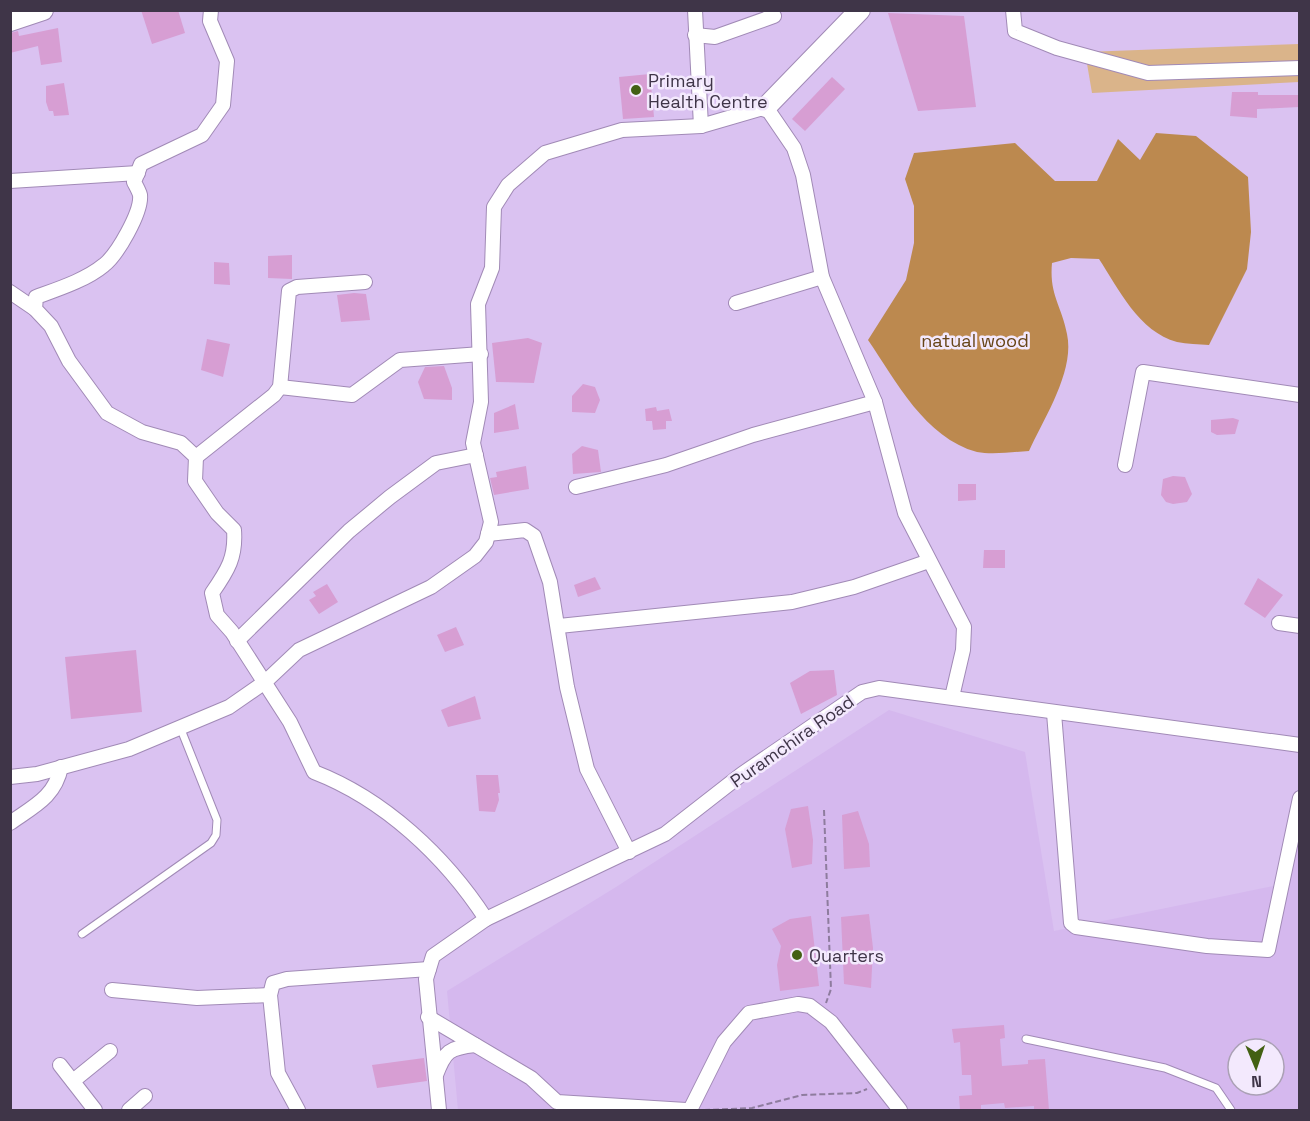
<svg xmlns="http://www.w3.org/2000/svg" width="1310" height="1121" viewBox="0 0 1310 1121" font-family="'Space Grotesk',sans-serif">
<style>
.built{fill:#d5b8ee;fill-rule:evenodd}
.green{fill:#dab48a}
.forest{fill:#bc894f}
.building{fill:#d79ed3}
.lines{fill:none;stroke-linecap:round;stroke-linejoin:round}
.lane-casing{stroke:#a18ab6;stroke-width:9}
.street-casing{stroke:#a18ab6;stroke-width:16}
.secondary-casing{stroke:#a18ab6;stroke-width:22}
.path{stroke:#8e7c9e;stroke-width:2;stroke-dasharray:6 3;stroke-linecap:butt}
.lane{stroke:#fff;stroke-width:7}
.street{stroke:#fff;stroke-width:14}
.secondary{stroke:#fff;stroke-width:20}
.poi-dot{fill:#436013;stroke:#f3e9fd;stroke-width:2}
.labels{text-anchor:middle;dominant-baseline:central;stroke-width:5;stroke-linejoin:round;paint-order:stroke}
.poi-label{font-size:18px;fill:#3f3548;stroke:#f3e9fd;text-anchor:start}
.park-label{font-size:18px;fill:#684518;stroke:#f3e9fd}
.street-label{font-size:18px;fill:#3f3548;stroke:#f3e9fd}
</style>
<rect width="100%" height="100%" fill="#dac2f1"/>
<path class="built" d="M 889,710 L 1025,752 L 1054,931 L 1278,885 L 1299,812 L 1299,1110 L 458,1110 L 447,991 L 616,887 ZM 1238,1049 L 1274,1049 L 1274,1085 L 1238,1085 Z"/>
<path class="green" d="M 1299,44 L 1299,82 L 1092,93 L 1085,52 Z"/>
<path class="forest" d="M 1156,133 L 1196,136 L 1248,177 L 1251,232 L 1247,269 L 1209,345 C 1199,344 1187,344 1177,342 C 1139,332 1118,288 1099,259 L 1071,258 L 1052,263 C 1049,295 1062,306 1067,334 C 1075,371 1044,418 1029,451 C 1013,452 992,455 977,452 C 925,438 896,381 868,340 L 906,280 L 914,243 L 914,206 L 905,179 L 914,153 L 1015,143 L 1055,181 L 1097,181 L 1118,139 L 1140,160 Z"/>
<g class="building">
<path d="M 141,10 L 178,10 L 185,33 L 152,44 Z"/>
<path d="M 888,13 L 964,16 L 976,107 L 918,111 Z"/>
<path d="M 58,28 L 62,62 L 41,65 L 38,46 L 10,53 L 10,33 L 18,31 L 19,36 Z"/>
<path d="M 650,74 L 654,117 L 623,119 L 619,77 Z"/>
<path d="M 832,77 L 845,89 L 805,131 L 792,119 Z"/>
<path d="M 64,83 L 69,115 L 54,116 L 53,111 L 49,111 L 46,102 L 46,86 Z"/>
<path d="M 1232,92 L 1258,92 L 1258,95 L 1299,95 L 1299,107 L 1257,109 L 1257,118 L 1230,116 Z"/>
<path d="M 292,255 L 292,279 L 268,278 L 268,256 Z"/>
<path d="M 214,262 L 229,263 L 230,285 L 214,284 Z"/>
<path d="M 354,293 L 366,294 L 370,320 L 341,322 L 337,295 Z"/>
<path d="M 528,338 L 542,343 L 534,383 L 496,382 L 492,343 Z"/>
<path d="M 207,339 L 230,344 L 223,377 L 201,370 Z"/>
<path d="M 444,366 L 452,388 L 452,400 L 424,399 L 418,382 L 425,367 Z"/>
<path d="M 583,384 L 595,387 L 600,400 L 595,413 L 572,412 L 572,396 Z"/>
<path d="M 515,404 L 519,429 L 494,433 L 494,413 Z"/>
<path d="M 656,407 L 657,411 L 669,409 L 672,421 L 666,421 L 666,429 L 653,430 L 652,421 L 646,421 L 645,409 Z"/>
<path d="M 1233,418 L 1239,420 L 1235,434 L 1217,435 L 1211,432 L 1211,420 Z"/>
<path d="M 582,446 L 598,450 L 601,472 L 573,474 L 572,454 Z"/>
<path d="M 526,466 L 529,489 L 494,495 L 490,478 L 497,477 L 496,472 Z"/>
<path d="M 1173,476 L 1185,477 L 1192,494 L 1187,502 L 1173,504 L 1166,502 L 1161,495 L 1163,479 Z"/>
<path d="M 958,484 L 976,484 L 976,500 L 958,501 Z"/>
<path d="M 984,550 L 1005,550 L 1005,568 L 983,568 Z"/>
<path d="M 595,577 L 601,589 L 578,597 L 574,585 Z"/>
<path d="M 1258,578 L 1283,595 L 1265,618 L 1244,604 Z"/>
<path d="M 327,584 L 338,602 L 319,614 L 309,600 L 316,596 L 313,592 Z"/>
<path d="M 456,627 L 464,645 L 445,652 L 437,635 Z"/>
<path d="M 136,650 L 142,712 L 71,719 L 65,657 Z"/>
<path d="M 834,670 L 837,695 L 801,714 L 790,683 L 810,671 Z"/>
<path d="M 475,696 L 481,719 L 448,727 L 441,710 Z"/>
<path d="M 476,775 L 498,775 L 500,793 L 498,793 L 499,800 L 495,812 L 479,811 Z"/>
<path d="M 808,806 L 813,840 L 812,864 L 792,868 L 785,829 L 791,809 Z"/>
<path d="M 858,811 L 869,844 L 870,867 L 844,869 L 842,815 Z"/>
<path d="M 869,914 L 873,948 L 871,988 L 844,984 L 841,917 Z"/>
<path d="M 811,916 L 819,986 L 780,991 L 777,965 L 781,946 L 772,929 L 790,919 Z"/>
<path d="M 1004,1025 L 1005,1038 L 1000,1039 L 1002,1066 L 1028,1064 L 1028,1060 L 1045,1059 L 1049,1110 L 1034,1110 L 1034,1106 L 1005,1108 L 1004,1103 L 981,1105 L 981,1110 L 960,1110 L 959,1096 L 972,1095 L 971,1075 L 962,1075 L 960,1042 L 954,1043 L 952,1029 Z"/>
<path d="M 424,1058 L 427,1081 L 377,1088 L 372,1065 Z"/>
</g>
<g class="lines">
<defs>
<g id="lane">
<path d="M 82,934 L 211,843 L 216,835 L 217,820 L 180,727"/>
<path d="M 1026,1039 L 1165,1068 L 1216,1088 L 1231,1110"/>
</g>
<g id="street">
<path d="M 211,10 L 210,21 L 227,61 L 223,105 L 202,135 L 141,164 L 134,182 C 136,186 139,191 140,195 C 142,212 117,255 104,265 C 86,280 58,289 36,297 L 35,309 L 51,326 L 69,361 L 107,413 L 142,432 L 181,443 L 196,457 L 195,481 L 217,513 L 234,530 C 236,557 228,570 212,593 L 217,615 L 232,632 L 290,722 L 314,772 C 384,799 445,856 486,919 L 433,956 L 426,979 L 439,1110"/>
<path d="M 695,10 L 701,126"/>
<path d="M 1013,10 L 1015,31 L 1057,48 L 1148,73 L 1300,68"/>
<path d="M 695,35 L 715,37 L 774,16"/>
<path d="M 10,181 L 138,173"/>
<path d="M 10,292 L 35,309"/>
<path d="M 736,303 L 822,277"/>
<path d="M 280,387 L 352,395 L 400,360 L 481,354"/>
<path d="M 196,457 L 274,395 L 280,387 L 289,291 L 297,287 L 365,282"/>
<path d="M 1125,465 L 1143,372 L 1300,395"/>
<path d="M 576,487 L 666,465 L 753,435 L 875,402"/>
<path d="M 488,534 L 525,530 L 534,536 L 550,582 L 567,687 L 587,769 L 629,852"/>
<path d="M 1279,623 L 1300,626"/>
<path d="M 559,626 L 792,602 L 854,587 L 929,561"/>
<path d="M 237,641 L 349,531 L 390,497 L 436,463 L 476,455"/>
<path d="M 1054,713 L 1071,923 L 1076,927 L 1207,946 L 1268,950 L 1300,798"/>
<path d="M 10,777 L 37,774 L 129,749 L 229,707 L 265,682 L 299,650 L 431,587 L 475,556 L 486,542 L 491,522 L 473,443 L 481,402 L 478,304 L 492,268 L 494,207 L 508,185 L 545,153 L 622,130 L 701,126 L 766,107 L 794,148 L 803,175 L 822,277 L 875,402 L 905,513 L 964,627 L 963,650 L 952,697"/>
<path d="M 10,823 C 34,806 55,797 61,767"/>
<path d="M 486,919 L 665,834 L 742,774 L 862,692 L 879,688 L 1300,745"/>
<path d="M 112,990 L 197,998 L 270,995"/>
<path d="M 428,1017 L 531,1078 L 557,1102 L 686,1110"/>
<path d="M 60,1065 L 95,1110"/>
<path d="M 436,1075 C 445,1051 449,1048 475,1045"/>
<path d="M 73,1081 L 110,1051"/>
<path d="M 129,1110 L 145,1096"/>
<path d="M 298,1110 L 278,1073 L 270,995 L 273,983 L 287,979 L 429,969"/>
<path d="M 690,1110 L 724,1042 L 749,1013 L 798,1004 L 810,1006 L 831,1022 L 900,1110"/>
</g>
<g id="secondary">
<path d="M 10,21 L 43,10"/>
<path d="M 766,107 L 860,10"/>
</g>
</defs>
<use href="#lane" class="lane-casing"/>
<use href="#street" class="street-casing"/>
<use href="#secondary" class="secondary-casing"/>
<g class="path">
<path d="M 824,810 L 831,989 L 826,1003"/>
<path d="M 704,1110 L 752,1108 L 802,1095 L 857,1093 L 867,1089"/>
</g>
<use href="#lane" class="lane"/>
<use href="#street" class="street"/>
<use href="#secondary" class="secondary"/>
</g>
<g class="poi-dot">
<circle cx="636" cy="90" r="6"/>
<circle cx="797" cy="955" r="6"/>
</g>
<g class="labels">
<g class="poi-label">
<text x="648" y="80">Primary<tspan x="648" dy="21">Health Centre</tspan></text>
<text x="809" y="955">Quarters</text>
</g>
<g class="park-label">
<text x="975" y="340">natual wood</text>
</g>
<g class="street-label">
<text transform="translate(792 741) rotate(-35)">Puramchira Road</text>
</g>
</g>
<rect width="1310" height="1121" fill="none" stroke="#3f3548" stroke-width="24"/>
<g transform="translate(1256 1067) rotate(178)"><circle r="28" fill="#f3e9fd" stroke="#aba1b5" stroke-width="1.5"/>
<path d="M0-4.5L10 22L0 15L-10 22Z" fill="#436013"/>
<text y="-9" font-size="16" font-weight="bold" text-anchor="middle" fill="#3f3548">N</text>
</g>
</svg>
